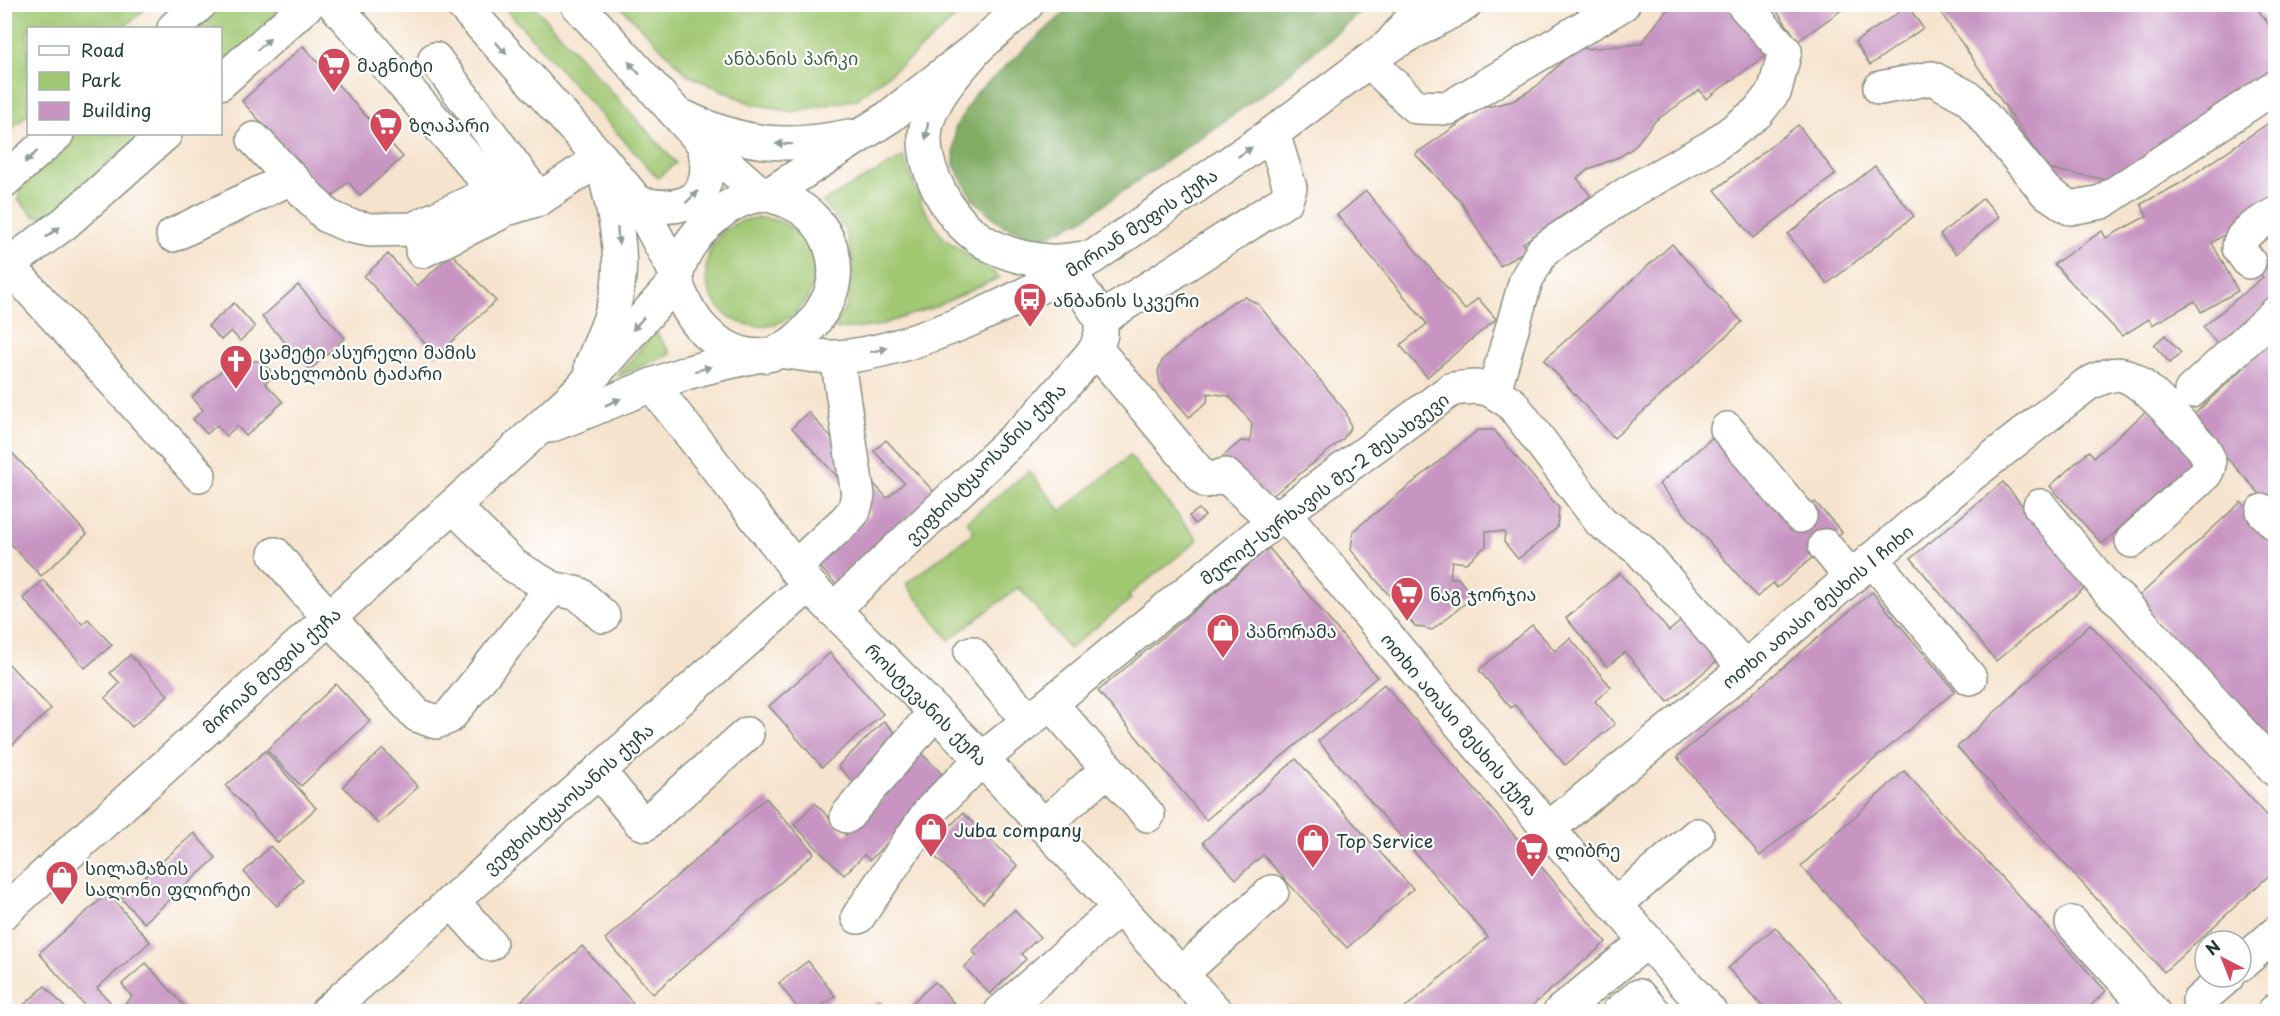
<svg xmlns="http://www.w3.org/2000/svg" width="2280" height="1016" viewBox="0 0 2280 1016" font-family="'Playpen Sans','Noto Sans Georgian',sans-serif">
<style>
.green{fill:#a0c772;stroke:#608253;stroke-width:1.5}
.forest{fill:#80ac64;stroke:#50744c;stroke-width:1.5}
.building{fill:#c895c3}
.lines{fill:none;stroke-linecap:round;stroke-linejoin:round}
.minor-casing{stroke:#8a9080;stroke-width:36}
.major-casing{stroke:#8a9080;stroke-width:36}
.highway-casing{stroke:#8a9080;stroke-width:36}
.minor{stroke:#fff;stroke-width:33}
.major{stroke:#fff;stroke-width:33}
.highway{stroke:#fff;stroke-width:33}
.oneway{fill:#8f9e9a}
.labels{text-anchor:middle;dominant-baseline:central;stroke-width:4.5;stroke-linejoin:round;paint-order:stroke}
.park-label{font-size:18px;fill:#3f6044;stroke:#fff}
.poi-label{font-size:18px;fill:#1f3d34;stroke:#fff;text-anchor:start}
.street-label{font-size:18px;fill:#1f3d34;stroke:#fff}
</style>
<rect width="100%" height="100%" fill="#fff"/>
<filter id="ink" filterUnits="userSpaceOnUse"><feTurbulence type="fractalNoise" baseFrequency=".0167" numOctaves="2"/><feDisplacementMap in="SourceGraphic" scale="12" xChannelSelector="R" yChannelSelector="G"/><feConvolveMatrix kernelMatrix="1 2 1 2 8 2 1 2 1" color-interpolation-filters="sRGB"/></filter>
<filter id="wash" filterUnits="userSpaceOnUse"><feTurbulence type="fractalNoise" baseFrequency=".008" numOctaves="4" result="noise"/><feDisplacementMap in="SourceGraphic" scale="24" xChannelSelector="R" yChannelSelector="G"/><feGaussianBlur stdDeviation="1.35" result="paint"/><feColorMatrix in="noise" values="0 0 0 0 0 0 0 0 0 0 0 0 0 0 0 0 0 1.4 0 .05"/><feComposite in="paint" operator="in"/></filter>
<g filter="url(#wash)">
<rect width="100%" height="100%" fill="#f6e3cd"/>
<g class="green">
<path d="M 4,5 L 5,4 L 150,5 L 123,28 L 28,28 L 28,114 L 5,135 Z"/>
<path d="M 220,5 L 290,5 L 221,66 L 220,28 L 193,28 Z"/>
<path d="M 502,5 L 533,5 L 676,163 L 658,178 Z"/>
<path d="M 619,5 L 970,5 L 910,58 L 857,99 L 792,112 L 750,103 L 688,75 Z"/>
<path d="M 77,134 L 144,134 L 52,214 L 43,217 L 34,216 L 19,200 L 19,192 L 22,183 Z"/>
<path d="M 903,157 L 923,207 L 942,237 L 1000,277 L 937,306 L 874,327 L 833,329 L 847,305 L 853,263 L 845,229 L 822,202 Z"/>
<circle cx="760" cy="272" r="54"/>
<path d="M 655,331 L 671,354 L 617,377 Z"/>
<path d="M 1130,456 L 1198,540 L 1128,596 L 1131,599 L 1069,649 L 1019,587 L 949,640 L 906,584 L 974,532 L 967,521 L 1029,471 L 1061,511 Z"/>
</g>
<path class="forest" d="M 1073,5 L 1073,4 L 1369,5 L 1270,89 L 1080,221 L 1042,238 L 1002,225 L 973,199 L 954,165 L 955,129 L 974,95 Z"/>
<g id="blocks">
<g class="building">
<path d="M 1671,4 L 1724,4 L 1776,48 L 1706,99 L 1700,90 L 1655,121 L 1634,147 L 1621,156 L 1589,169 L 1577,178 L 1591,196 L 1523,243 L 1528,249 L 1500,266 L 1461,202 L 1415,154 L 1482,108 L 1513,101 L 1537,86 L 1580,44 L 1585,49 L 1641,44 Z"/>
<path d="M 1772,4 L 1850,4 L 1798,41 Z"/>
<path d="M 1935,4 L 2254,4 L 2276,35 L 2276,71 L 2114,181 L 2048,169 Z"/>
<path d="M 1908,6 L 1923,28 L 1870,65 L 1855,42 Z"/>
<path d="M 303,46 L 403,157 L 360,195 L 348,182 L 330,199 L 242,101 Z"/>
<path d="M 2276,118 L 2276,200 L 2212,243 L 2238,291 L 2201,312 L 2195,301 L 2152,325 L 2149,319 L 2122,336 L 2054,264 L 2102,231 L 2106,238 L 2147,216 L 2141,204 L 2179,184 Z"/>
<path d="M 1798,125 L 1836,174 L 1753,238 L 1715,190 Z"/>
<path d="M 1875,166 L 1914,216 L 1827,284 L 1788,234 Z"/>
<path d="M 1366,191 L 1465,310 L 1478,298 L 1496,319 L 1427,377 L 1400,345 L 1427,324 L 1337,215 Z"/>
<path d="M 1983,198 L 1999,217 L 1956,254 L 1940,235 Z"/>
<path d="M 1672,244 L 1742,322 L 1614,438 L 1544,360 Z"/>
<path d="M 2276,249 L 2276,296 L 2219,346 L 2203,327 L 2263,277 L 2260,273 L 2271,263 L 2265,258 Z"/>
<path d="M 388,254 L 417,286 L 452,254 L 496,301 L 436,356 L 364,276 Z"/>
<path d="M 298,285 L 345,338 L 310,370 L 262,317 Z"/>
<path d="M 1245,297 L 1258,304 L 1346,412 L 1351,427 L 1343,439 L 1271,497 L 1251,493 L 1222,457 L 1241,441 L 1250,442 L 1252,423 L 1229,396 L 1208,393 L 1207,402 L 1189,417 L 1160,383 L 1158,371 L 1163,359 L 1234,301 Z"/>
<path d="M 234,303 L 255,327 L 240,341 L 231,331 L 221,340 L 208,326 Z"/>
<path d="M 2276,327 L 2276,500 L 2270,505 L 2190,418 L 2245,367 L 2239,360 Z"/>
<path d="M 2165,335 L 2181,353 L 2170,363 L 2154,345 Z"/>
<path d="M 239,355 L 247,364 L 251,361 L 261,361 L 270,370 L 269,380 L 265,383 L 283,402 L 246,436 L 237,426 L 226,436 L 217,425 L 207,434 L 193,419 L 203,410 L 192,397 Z"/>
<path d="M 2150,408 L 2196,459 L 2102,544 L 2050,486 L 2089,451 L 2094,457 Z"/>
<path d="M 808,412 L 887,498 L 904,483 L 874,451 L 886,440 L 935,493 L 836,584 L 817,564 L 871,513 L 792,428 Z"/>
<path d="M 1478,430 L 1494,430 L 1559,508 L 1557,528 L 1518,559 L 1504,542 L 1505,532 L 1486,531 L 1486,546 L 1466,563 L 1452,561 L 1450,578 L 1458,578 L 1473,597 L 1432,630 L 1415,626 L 1351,550 L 1353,531 Z"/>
<path d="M 1715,435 L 1792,523 L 1815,502 L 1842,532 L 1777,588 L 1773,583 L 1757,597 L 1659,484 Z"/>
<path d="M 4,444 L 87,534 L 41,576 L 4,537 Z"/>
<path d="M 2003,482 L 2088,585 L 1996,661 L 1911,558 Z"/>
<path d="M 2241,502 L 2276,539 L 2276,748 L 2137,598 Z"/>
<path d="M 1199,509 L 1205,516 L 1195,524 L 1189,516 Z"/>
<path d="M 1269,548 L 1377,677 L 1206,820 L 1098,691 Z"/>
<path d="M 1620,573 L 1669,631 L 1688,615 L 1723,656 L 1668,702 L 1625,652 L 1607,667 L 1566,618 Z"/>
<path d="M 43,580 L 82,624 L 88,619 L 112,645 L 85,668 L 23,598 Z"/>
<path d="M 1872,592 L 1955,691 L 1760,856 L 1677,757 Z"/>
<path d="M 2090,624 L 2276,825 L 2276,869 L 2164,972 L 1957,747 Z"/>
<path d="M 1532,625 L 1555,651 L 1570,638 L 1611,687 L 1595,701 L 1615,724 L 1565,765 L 1515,705 L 1511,708 L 1479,670 Z"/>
<path d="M 830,653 L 883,714 L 822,767 L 769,706 Z"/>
<path d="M 130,655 L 168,695 L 132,727 L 105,698 L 120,683 L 110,673 Z"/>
<path d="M 4,659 L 51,709 L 4,753 Z"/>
<path d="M 336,684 L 370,721 L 301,786 L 267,750 Z"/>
<path d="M 1384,684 L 1606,942 L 1525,1012 L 1408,1012 L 1405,1008 L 1488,937 L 1318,741 Z"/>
<path d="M 884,721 L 901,740 L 855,784 L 838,766 Z"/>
<path d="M 915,747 L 949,781 L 870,860 L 864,855 L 844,875 L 794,825 L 815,803 L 846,835 L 886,796 L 876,785 Z"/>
<path d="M 383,749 L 418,787 L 378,824 L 343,786 Z"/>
<path d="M 265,751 L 316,808 L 278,843 L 226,786 Z"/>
<path d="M 1296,759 L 1413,889 L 1347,948 L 1263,855 L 1236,879 L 1203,842 Z"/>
<path d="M 1904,771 L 2106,991 L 2084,1012 L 1935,1012 L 1801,866 Z"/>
<path d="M 766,798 L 814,853 L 653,994 L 605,939 Z"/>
<path d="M 963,813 L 1018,866 L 983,903 L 927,849 Z"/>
<path d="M 194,833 L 216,858 L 144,923 L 121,898 Z"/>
<path d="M 270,846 L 303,880 L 277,906 L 244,872 Z"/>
<path d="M 108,893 L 150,942 L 97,988 L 112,1004 L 103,1012 L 90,1012 L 39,953 Z"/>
<path d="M 1014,910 L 1040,937 L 1021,954 L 1026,959 L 990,994 L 964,967 L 977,956 L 972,951 Z"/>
<path d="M 1775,927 L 1850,1012 L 1767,1012 L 1728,968 Z"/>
<path d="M 582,946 L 633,1003 L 623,1012 L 509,1012 Z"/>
<path d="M 808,961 L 835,996 L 813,1012 L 800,1012 L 779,983 Z"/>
<path d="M 146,963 L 186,1008 L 182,1012 L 116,1012 L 132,997 L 122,984 Z"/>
<path d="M 935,982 L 960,1010 L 958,1012 L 918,1012 L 911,1004 Z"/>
<path d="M 45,986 L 69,1012 L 16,1012 Z"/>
<path d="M 880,1000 L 888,1012 L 864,1012 Z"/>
</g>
</g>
</g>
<g filter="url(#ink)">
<use href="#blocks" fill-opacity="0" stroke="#8a9080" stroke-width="1.5"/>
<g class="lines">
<defs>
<g id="minor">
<path d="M 334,4 L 510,208 L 539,199 L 601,158"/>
<path d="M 174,28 L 200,4"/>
<path d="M 435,59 L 539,199"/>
<path d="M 1369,61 L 1416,107 L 1449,108 L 1623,4"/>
<path d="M 220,83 L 308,4"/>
<path d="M 1880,88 L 1932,78 L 1969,98 L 2045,191 L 2070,208 L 2102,202 L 2276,86"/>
<path d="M 254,139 L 327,216 L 350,226 L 371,230 L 413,229 L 495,191"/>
<path d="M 4,181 L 57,134"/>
<path d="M 173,235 L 291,178"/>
<path d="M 422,251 L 498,214"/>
<path d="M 2249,262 L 2239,248 C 2239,232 2263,222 2276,214"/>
<path d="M 4,265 L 8,265 L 65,223 L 165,134"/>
<path d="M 8,265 L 199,475"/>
<path d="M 1101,319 L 1286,200 L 1290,188 L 1273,133"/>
<path d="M 1096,349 L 1206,481 L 1225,475 L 1275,521"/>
<path d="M 652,385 L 809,585 L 982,759 L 1216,1012"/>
<path d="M 1494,391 L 1526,280 L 1543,250 L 1628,193 L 1713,146 L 1757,113 L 1775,90 L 1785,51 L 1743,4"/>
<path d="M 2191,391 L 2276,313"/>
<path d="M 1727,429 L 1800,516"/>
<path d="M 453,506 L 514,566 L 552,588 L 579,594 L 603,616"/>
<path d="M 2040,506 L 2108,590 L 2121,601 L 2276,770"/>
<path d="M 2263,511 L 2276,524"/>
<path d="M 1284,513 L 1548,829 L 1710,1012"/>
<path d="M 1825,546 L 1851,577"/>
<path d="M 275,554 L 300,585 L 417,715 L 436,722 L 449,717 L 552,588"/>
<path d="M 1872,559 L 1970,678"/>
<path d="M 794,568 L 846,520 L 854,511 L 858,495 L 837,357"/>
<path d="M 833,610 L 1036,418 L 1096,349 L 1101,334 L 1101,319 L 1069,271"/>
<path d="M 971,653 L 1029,721"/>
<path d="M 1051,704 L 1148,815"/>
<path d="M 599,771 L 640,822 L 645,824 L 747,734"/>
<path d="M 847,816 L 935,712"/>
<path d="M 1043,826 L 1108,769"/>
<path d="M 1548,829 L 1745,668 L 1971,475 L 2086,385 C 2097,380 2110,372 2123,375 C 2146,381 2185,430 2203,448 C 2209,458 2212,464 2205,474 L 2132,541"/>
<path d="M 452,901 L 490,944"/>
<path d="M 1615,905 L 1697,835"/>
<path d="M 858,917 L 929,812 L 982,759 L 1284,513 L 1452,389 C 1484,385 1487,386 1512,404 L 1601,522 L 1639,549 L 1745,668"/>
<path d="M 2072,923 L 2153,1012"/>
<path d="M 2241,964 L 2276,933"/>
<path d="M 1182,973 L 1272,892"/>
<path d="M 2199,1001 L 2227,977"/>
<path d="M 327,1012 L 809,585"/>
<path d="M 1001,1012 L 1119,908"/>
<path d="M 1560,1012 L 1647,941"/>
<path d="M 1619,1012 L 1639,996 L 1654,1012"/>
<path d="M 2274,1012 L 2276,1010"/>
</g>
<g id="major">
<path d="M 462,4 L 601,158 L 638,203 L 677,275"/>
<path d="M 577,4 L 704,144 L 762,195"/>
<path d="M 978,47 C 960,68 937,92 928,119 C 921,141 927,166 937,186 C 959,234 996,257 1049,261 C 1061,262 1074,259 1086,258"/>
<path d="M 684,117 C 742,145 787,149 849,136"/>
<path d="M 768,195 C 775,197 783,199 789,202 C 829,219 847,268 825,305 C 815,323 800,340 782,350 C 747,368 707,341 690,312 C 684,302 675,285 677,273 C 681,255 694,236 708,223 C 725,207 743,195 768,195 Z"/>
<path d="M 768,195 L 889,117 L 978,47 L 1027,4"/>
<path d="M 638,203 C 669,210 706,210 707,167 C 707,160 705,152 704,144"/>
<path d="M 779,351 C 798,353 819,358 839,357 C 918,351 1025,297 1093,257 L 1273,133 L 1390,45 L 1424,4"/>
<path d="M 591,366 C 601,340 614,314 618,286 C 624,245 612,205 603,166"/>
<path d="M 549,426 C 594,410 638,389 683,374 C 706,366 731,362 755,356"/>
<path d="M 4,912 L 538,429 L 581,389 L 677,280"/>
</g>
<path id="highway" d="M 1390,45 L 1465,4"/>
</defs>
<use href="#minor" class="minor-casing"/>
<use href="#major" class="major-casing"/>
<use href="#highway" class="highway-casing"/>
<use href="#minor" class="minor"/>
<use href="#major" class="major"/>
<use href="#highway" class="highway"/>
</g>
<defs><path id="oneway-solid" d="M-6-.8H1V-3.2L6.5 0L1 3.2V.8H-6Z" transform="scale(1.5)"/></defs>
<g class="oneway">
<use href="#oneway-solid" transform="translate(264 44) rotate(-42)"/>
<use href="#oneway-solid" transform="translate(501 48) rotate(48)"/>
<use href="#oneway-solid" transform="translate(634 68) rotate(-132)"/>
<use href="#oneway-solid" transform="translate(927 131) rotate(96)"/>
<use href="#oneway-solid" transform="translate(784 144) rotate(-179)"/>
<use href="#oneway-solid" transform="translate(1245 152) rotate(-34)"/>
<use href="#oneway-solid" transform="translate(31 157) rotate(138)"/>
<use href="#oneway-solid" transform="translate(692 197) rotate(-43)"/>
<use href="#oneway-solid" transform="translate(53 232) rotate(-36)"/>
<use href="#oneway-solid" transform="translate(618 236) rotate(86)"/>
<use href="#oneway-solid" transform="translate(638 324) rotate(131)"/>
<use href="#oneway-solid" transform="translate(879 350) rotate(-14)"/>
<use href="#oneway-solid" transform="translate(703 369) rotate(-14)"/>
<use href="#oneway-solid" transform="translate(613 402) rotate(-24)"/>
</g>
</g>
<defs>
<symbol id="supermarket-pin" viewBox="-11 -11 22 30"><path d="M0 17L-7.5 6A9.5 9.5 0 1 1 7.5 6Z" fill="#d1495b" stroke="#fff"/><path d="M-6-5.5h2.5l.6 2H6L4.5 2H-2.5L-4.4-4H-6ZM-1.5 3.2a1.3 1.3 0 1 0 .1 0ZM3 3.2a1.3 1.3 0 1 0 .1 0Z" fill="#fff"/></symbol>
<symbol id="bus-pin" viewBox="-11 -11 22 30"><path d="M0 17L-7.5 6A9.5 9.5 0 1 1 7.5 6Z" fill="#d1495b" stroke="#fff"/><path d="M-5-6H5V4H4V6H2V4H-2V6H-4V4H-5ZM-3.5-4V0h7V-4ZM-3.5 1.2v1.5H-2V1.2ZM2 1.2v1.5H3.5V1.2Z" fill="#fff"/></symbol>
<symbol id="church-pin" viewBox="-11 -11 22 30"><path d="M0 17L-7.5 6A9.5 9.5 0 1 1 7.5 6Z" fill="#d1495b" stroke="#fff"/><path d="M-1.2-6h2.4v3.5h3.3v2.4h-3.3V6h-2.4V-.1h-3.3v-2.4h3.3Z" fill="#fff"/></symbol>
<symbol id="shop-pin" viewBox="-11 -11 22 30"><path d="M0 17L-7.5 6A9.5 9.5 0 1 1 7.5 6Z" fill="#d1495b" stroke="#fff"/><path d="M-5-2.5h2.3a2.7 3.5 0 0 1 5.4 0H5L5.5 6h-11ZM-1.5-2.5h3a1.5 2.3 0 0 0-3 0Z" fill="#fff"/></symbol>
</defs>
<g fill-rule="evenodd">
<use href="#supermarket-pin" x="315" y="45" width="38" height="52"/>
<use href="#supermarket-pin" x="367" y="105" width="38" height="52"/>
<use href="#bus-pin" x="1011" y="280" width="38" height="52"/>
<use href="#church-pin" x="217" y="342" width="38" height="52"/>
<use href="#supermarket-pin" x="1388" y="574" width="38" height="52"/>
<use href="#shop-pin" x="1204" y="611" width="38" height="52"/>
<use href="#shop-pin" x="912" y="810" width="38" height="52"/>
<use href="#shop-pin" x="1294" y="821" width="38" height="52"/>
<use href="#supermarket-pin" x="1513" y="830" width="38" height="52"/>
<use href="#shop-pin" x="43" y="858" width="38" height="52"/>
</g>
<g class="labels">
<g class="park-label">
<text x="791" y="57">ანბანის პარკი</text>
</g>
<g class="poi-label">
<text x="357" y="64">მაგნიტი</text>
<text x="409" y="124">ზღაპარი</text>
<text x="1053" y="299">ანბანის სკვერი</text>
<text x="259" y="351">ცამეტი ასურელი მამის<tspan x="259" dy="21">სახელობის ტაძარი</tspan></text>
<text x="1430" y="593">ნაგ ჯორჯია</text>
<text x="1246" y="630">პანორამა</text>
<text x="954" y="829">Juba company</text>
<text x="1336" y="840">Top Service</text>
<text x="1555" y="849">ლიბრე</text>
<text x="85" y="867">სილამაზის<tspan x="85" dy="21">სალონი ფლირტი</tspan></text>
</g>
<g class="street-label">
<text transform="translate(1141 222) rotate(-34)">მირიან მეფის ქუჩა</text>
<text transform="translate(985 463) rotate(-45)">ვეფხისტყაოსანის ქუჩა</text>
<text transform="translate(1324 488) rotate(-37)">მელიქ-სურხავის მე-2 შესახვევი</text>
<text transform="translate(1817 606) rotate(-40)">ოთხი ათასი მესხის I ჩიხი</text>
<text transform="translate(271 670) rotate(-42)">მირიან მეფის ქუჩა</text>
<text transform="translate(927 704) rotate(45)">როსტევანის ქუჩა</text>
<text transform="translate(1460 724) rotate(50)">ოთხი ათასი მესხის ქუჩა</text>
<text transform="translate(568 798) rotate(-41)">ვეფხისტყაოსანის ქუჩა</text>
</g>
</g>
<rect width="2280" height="1016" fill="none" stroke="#fff" stroke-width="24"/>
<rect x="27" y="27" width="195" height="108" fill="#ffffff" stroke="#a5b1ae" stroke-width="1.5"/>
<rect x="39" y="46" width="30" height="9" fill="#ffffff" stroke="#a5b1ae" stroke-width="1.5"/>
<text x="81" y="57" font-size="18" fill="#1f3d34">Road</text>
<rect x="39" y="72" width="30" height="18" fill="#a0c772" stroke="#a5b1ae" stroke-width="1.5"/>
<text x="81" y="87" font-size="18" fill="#1f3d34">Park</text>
<rect x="39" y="102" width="30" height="18" fill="#c895c3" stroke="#a5b1ae" stroke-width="1.5"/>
<text x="81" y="117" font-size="18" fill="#1f3d34">Building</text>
<g transform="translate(2223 959) rotate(318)"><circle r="28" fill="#ffffff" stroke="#a5b1ae" stroke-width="1.5"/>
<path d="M0-4.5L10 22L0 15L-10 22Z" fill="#d1495b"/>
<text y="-9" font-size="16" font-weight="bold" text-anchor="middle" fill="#1f3d34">N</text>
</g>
</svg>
